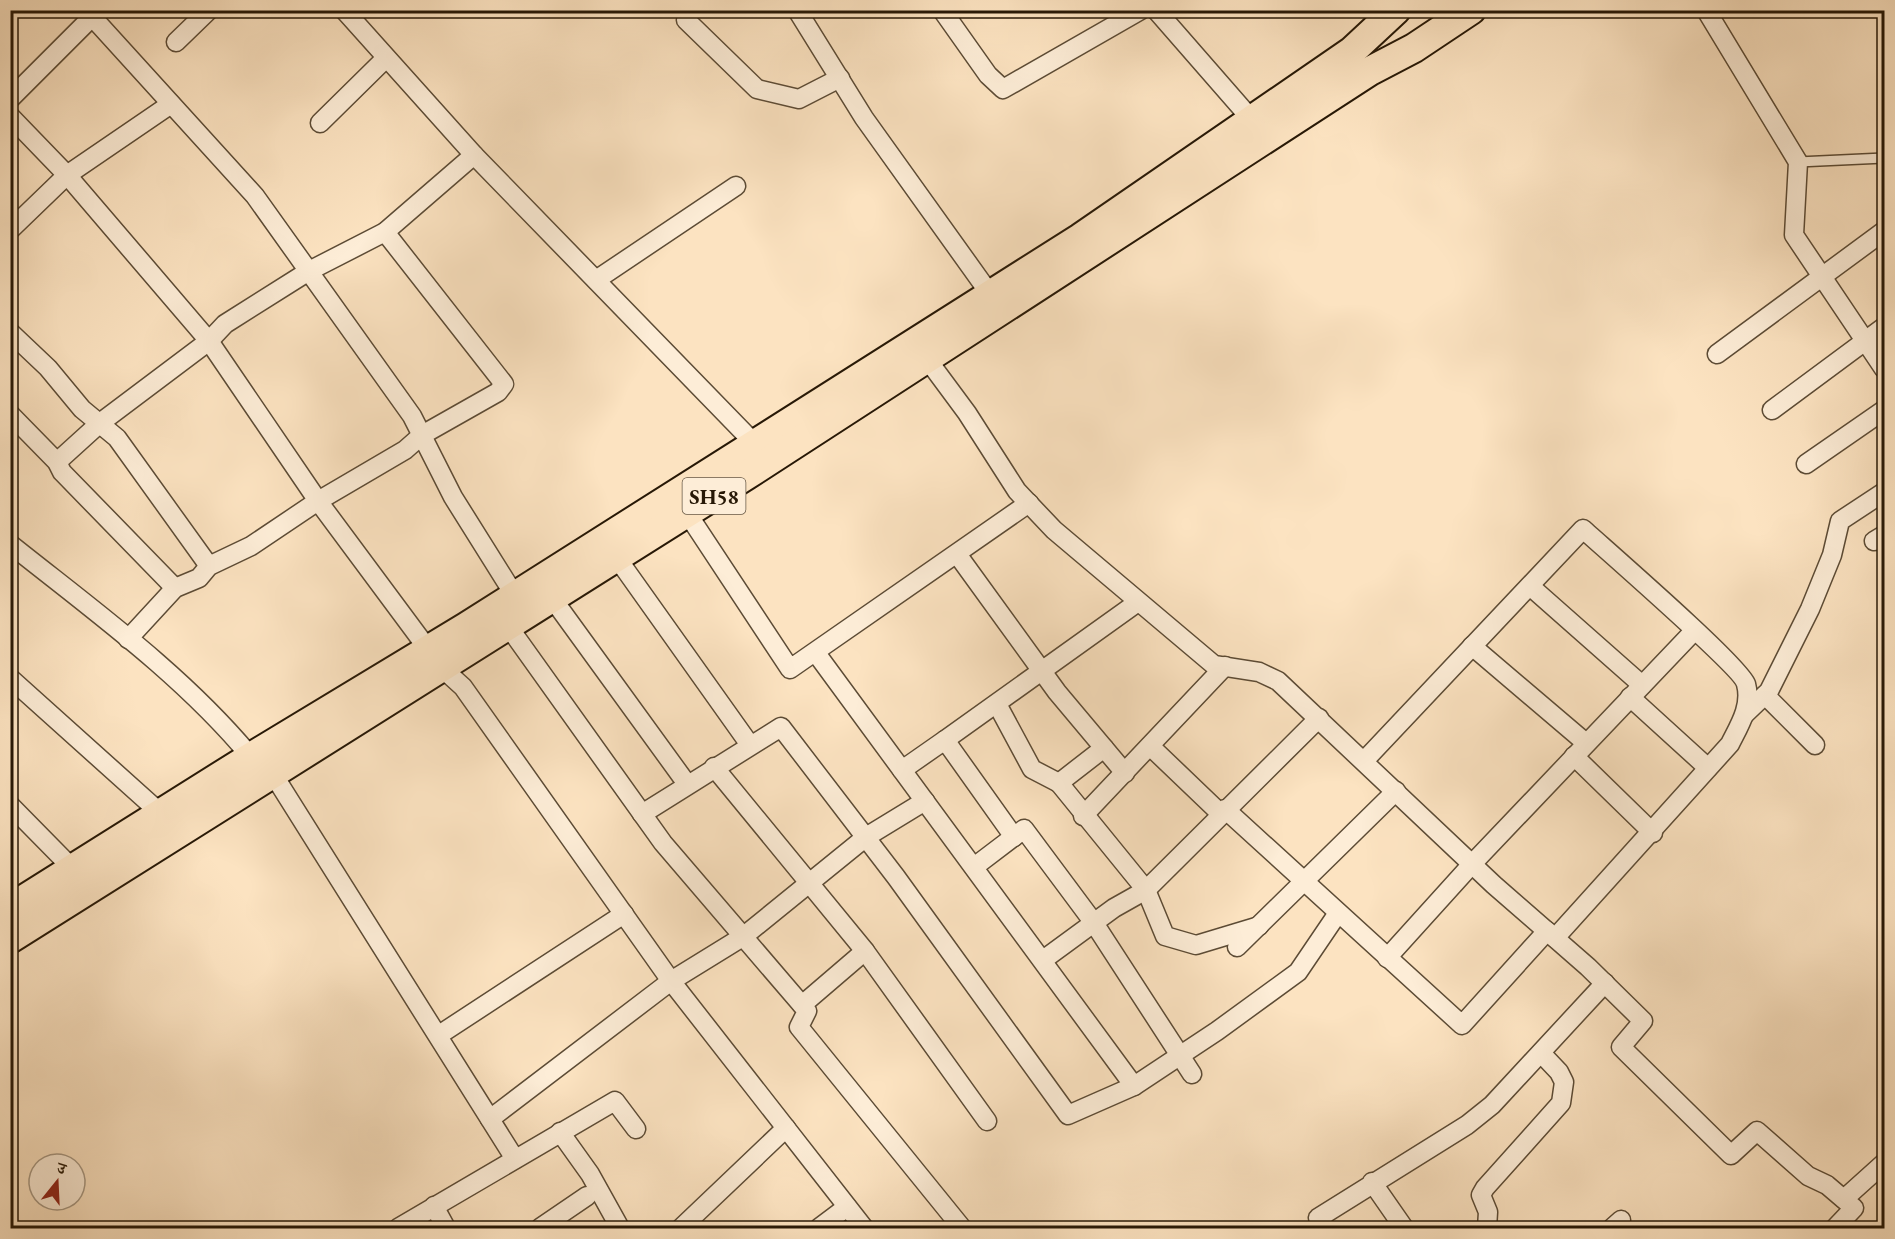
<svg xmlns="http://www.w3.org/2000/svg" width="1895" height="1239" viewBox="0 0 1895 1239" font-family="'EB Garamond','Noto Serif Devanagari',serif">
<style>
.lines{fill:none;stroke-linecap:round;stroke-linejoin:round}
.lane-casing{stroke:#5c4b35;stroke-width:12}
.street-casing{stroke:#5c4b35;stroke-width:21}
.primary-casing{stroke:#271806;stroke-width:32}
.lane{stroke:#fdedd7;stroke-width:9}
.street{stroke:#fdedd7;stroke-width:18}
.primary{stroke:#fce3c1;stroke-width:28}
.labels{text-anchor:middle;dominant-baseline:central;stroke-width:6;stroke-linejoin:round;paint-order:stroke}
.shield{fill:#fdedd7;stroke:#675845;stroke-width:1.5}
.shield-label{font-size:21px;font-weight:bold;fill:#271806}
</style>
<rect width="100%" height="100%" fill="#fce3c1"/>
<filter id="stains"><feTurbulence type="fractalNoise" baseFrequency=".00333" numOctaves="4"/><feColorMatrix values="0 0 0 0 .2 0 0 0 0 .09 0 0 0 0 .02 0 0 0 .5 -.17"/></filter>
<radialGradient id="worn" r=".72"><stop offset=".6" stop-color="#630" stop-opacity="0"/><stop offset="1" stop-color="#630" stop-opacity=".3"/></radialGradient>
<g class="lines">
<defs>
<path id="lane" d="M 1798,162 L 1884,158"/>
<g id="street">
<path d="M 86,10 L 255,196 L 412,416 L 453,497 L 515,596"/>
<path d="M 344,10 L 474,155 L 755,444"/>
<path d="M 797,10 L 864,118 L 995,301"/>
<path d="M 942,10 L 988,75 L 1003,89 L 1141,10"/>
<path d="M 1156,10 L 1252,120"/>
<path d="M 1706,10 L 1798,162 L 1794,235 L 1884,369"/>
<path d="M 686,20 L 757,89 L 799,99 L 840,78"/>
<path d="M 176,42 L 209,10"/>
<path d="M 10,99 L 99,10"/>
<path d="M 10,116 L 67,175 L 209,341 L 318,501 L 442,668 L 463,687 L 671,981 L 864,1228"/>
<path d="M 320,123 L 386,58"/>
<path d="M 10,230 L 67,175 L 171,104"/>
<path d="M 596,280 L 736,186"/>
<path d="M 10,332 L 48,368 L 82,409 L 117,438 L 209,566"/>
<path d="M 1717,354 L 1884,231"/>
<path d="M 927,359 L 967,413 L 1017,491 L 1054,530 L 1214,665 L 1259,672 L 1278,681 L 1494,885 L 1588,967 L 1643,1021 L 1621,1047 L 1731,1155 L 1757,1131 L 1808,1176 L 1827,1185 L 1854,1208 L 1835,1228"/>
<path d="M 1772,410 L 1884,327"/>
<path d="M 10,414 L 57,462 L 62,472 L 175,588"/>
<path d="M 57,462 L 100,423 L 209,341 L 225,324 L 309,271 L 385,232 L 474,155"/>
<path d="M 1806,464 L 1884,410"/>
<path d="M 687,513 L 790,669 L 1029,503"/>
<path d="M 1874,541 L 1884,535"/>
<path d="M 10,544 C 94,611 183,675 251,757"/>
<path d="M 957,554 L 1057,692 L 1125,773"/>
<path d="M 617,558 L 750,745"/>
<path d="M 1530,586 L 1642,685"/>
<path d="M 552,598 L 687,784"/>
<path d="M 508,626 L 663,843 L 807,1011 L 799,1027 L 962,1228"/>
<path d="M 128,639 L 175,588 L 199,578 L 209,566 L 251,546 L 318,501 L 405,450 L 422,435 L 498,392 L 504,384 L 385,232"/>
<path d="M 1472,646 L 1586,743"/>
<path d="M 816,653 L 1134,1086"/>
<path d="M 10,678 L 167,819"/>
<path d="M 1765,695 L 1815,745"/>
<path d="M 1630,697 L 1708,768"/>
<path d="M 997,704 L 1032,769 L 1059,783"/>
<path d="M 1745,714 L 1769,691 L 1810,609 L 1832,555 L 1840,521 L 1884,492"/>
<path d="M 945,740 L 1138,602"/>
<path d="M 1150,746 L 1221,814"/>
<path d="M 1104,748 L 1059,783 L 1146,890 L 1165,936 L 1196,945 L 1259,926"/>
<path d="M 1574,756 L 1653,833"/>
<path d="M 1364,761 L 1583,529 C 1605,549 1742,668 1746,684 C 1752,706 1739,726 1730,744 L 1555,938"/>
<path d="M 714,767 L 865,951 L 987,1121"/>
<path d="M 902,770 L 945,740 L 1014,837"/>
<path d="M 273,774 L 515,1159"/>
<path d="M 10,805 L 73,869"/>
<path d="M 1225,809 L 1462,1025 L 1547,931"/>
<path d="M 642,814 L 781,727 L 896,877 L 1068,1115 L 1134,1086 L 1217,1031 L 1298,972 L 1338,913"/>
<path d="M 1083,816 L 1225,666"/>
<path d="M 974,867 L 1024,829 L 1094,923 L 1192,1074"/>
<path d="M 1237,947 L 1396,791"/>
<path d="M 1387,958 L 1472,864 L 1694,631"/>
<path d="M 1043,960 L 1114,908 L 1146,890 L 1319,718"/>
<path d="M 802,1005 L 865,951"/>
<path d="M 439,1035 L 624,914"/>
<path d="M 490,1119 L 671,981 L 744,936 L 866,837 L 925,801"/>
<path d="M 560,1132 L 590,1174 L 620,1228"/>
<path d="M 1372,1182 L 1404,1228"/>
<path d="M 1844,1199 L 1884,1163"/>
<path d="M 434,1206 L 446,1228"/>
<path d="M 398,1228 L 615,1101 L 636,1129"/>
<path d="M 540,1228 L 587,1196"/>
<path d="M 681,1228 L 786,1128"/>
<path d="M 819,1228 L 847,1207"/>
<path d="M 1326,1228 L 1318,1218 L 1467,1125 L 1492,1105 L 1605,983"/>
<path d="M 1487,1228 L 1488,1212 L 1481,1195 L 1485,1188 L 1561,1103 L 1564,1082 L 1559,1072 L 1541,1053"/>
<path d="M 1612,1228 L 1621,1220"/>
</g>
<g id="primary">
<path d="M 10,908 L 241,763 L 466,627 L 1080,238 L 1352,51 L 1396,10"/>
<path d="M 10,939 L 747,475 L 1370,71 L 1414,48 L 1471,10"/>
</g>
</defs>
<use href="#lane" class="lane-casing"/>
<use href="#street" class="street-casing"/>
<use href="#primary" class="primary-casing"/>
<use href="#lane" class="lane"/>
<use href="#street" class="street"/>
<use href="#primary" class="primary"/>
</g>
<g class="labels">
<rect class="shield" x="682.5" y="478" width="63" height="36" rx="4.5"/>
<g class="shield-label">
<text x="714" y="496">SH58</text>
</g>
</g>
<rect width="1895" height="1239" fill="none" stroke="#fce3c1" stroke-width="36"/>
<rect x="12" y="12" width="1871" height="1215" fill="none" stroke="#271806" stroke-width="3"/>
<rect x="18" y="18" width="1859" height="1203" fill="none" stroke="#271806" stroke-width="1.5"/>
<g transform="translate(57 1182) rotate(18)"><circle r="28" fill="#fdedd7" stroke="#a79883" stroke-width="1.5"/>
<path d="M0-4.5L10 22L0 15L-10 22Z" fill="#8f2418"/>
<text y="-9" font-size="16" font-weight="bold" text-anchor="middle" fill="#271806">उ</text>
</g>
<rect width="100%" height="100%" filter="url(#stains)"/>
<rect width="100%" height="100%" fill="url(#worn)"/>
</svg>
